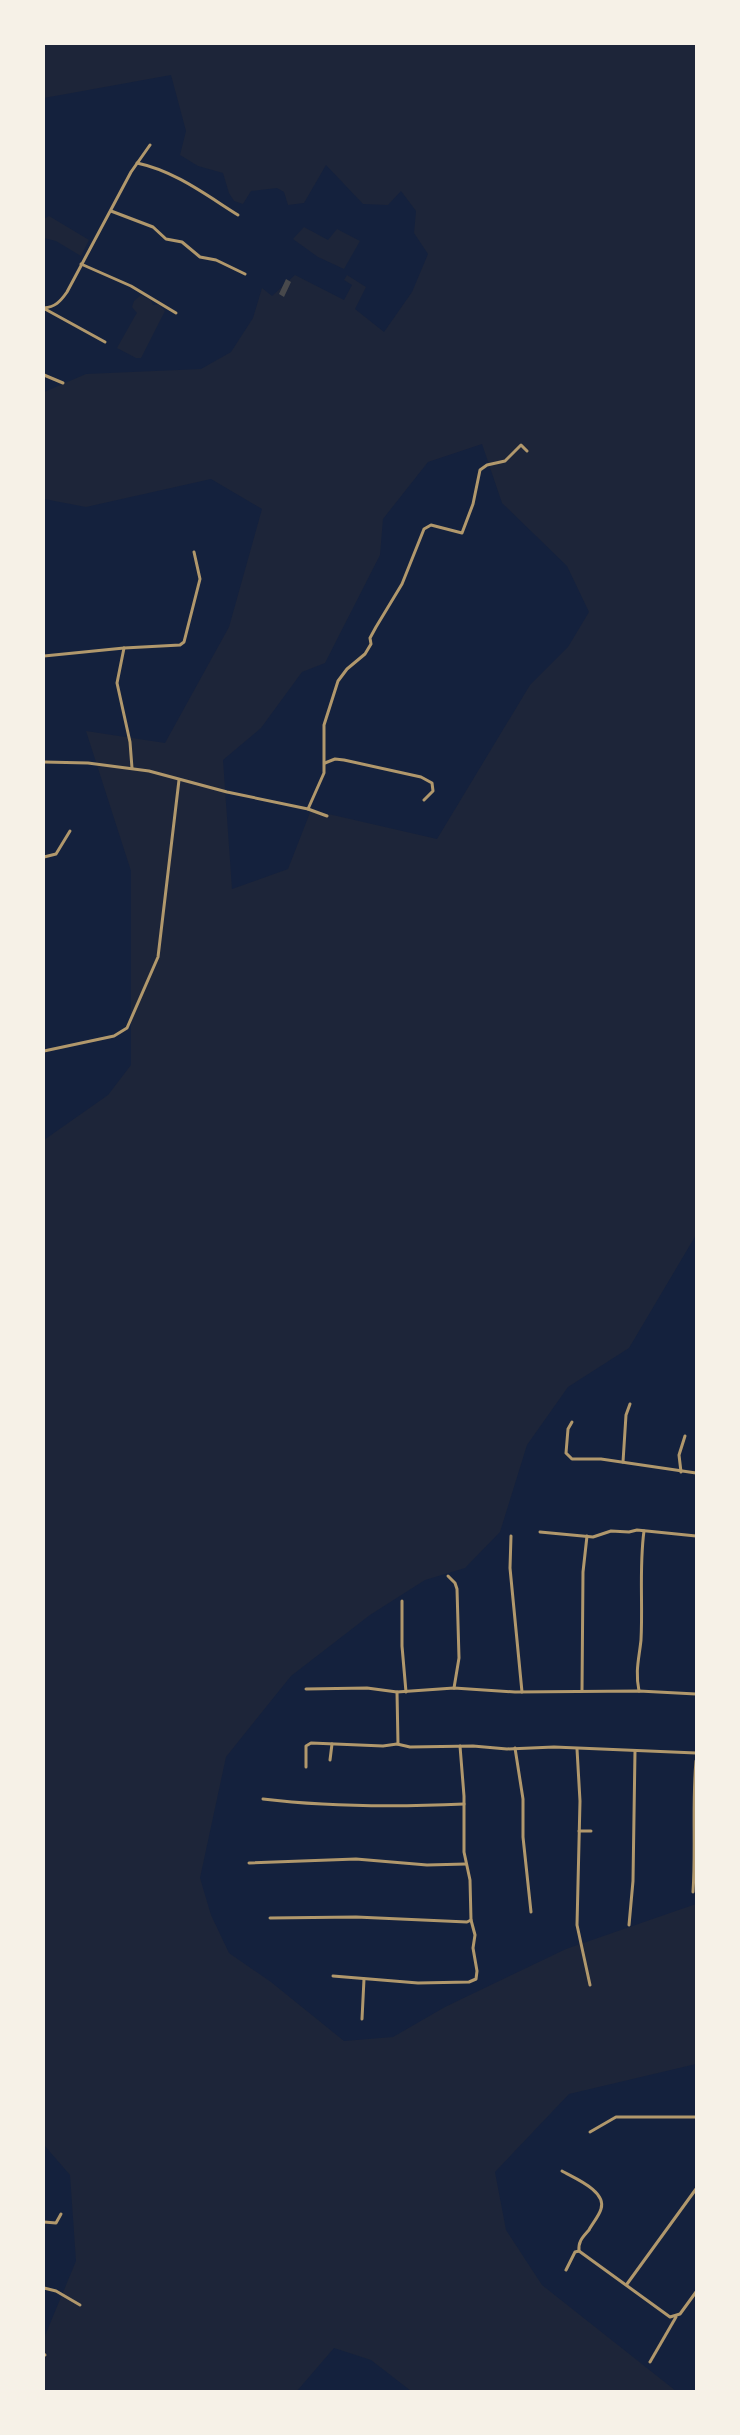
<svg xmlns="http://www.w3.org/2000/svg" width="740" height="2435" viewBox="0 0 740 2435" font-family="'Sofia Sans Condensed',sans-serif">
<style>
.green{fill:#1d2539;fill-rule:evenodd}
.building{fill:#48494c}
.lines{fill:none;stroke-linecap:round;stroke-linejoin:round}
.minor{stroke:#b1986c;stroke-width:3}
</style>
<rect width="100%" height="100%" fill="#14213d"/>
<g class="green">
<path d="M 44,44 L 696,44 L 696,1235 L 629,1348 L 568,1387 L 527,1445 L 500,1532 L 465,1568 L 425,1580 L 370,1615 L 291,1676 L 226,1757 L 200,1878 L 211,1915 L 229,1953 L 271,1982 L 344,2041 L 393,2037 L 445,2007 L 566,1949 L 696,1904 L 696,2064 L 569,2094 L 495,2172 L 506,2230 L 542,2285 L 676,2391 L 411,2391 L 371,2360 L 334,2348 L 297,2391 L 44,2391 L 44,2338 L 76,2261 L 70,2175 L 44,2145 L 44,1140 L 108,1095 L 131,1065 L 131,871 L 86,731 L 165,743 L 229,627 L 262,509 L 211,479 L 86,507 L 44,499 L 44,392 L 86,374 L 201,369 L 231,352 L 253,318 L 262,288 L 272,296 L 295,275 L 344,300 L 352,285 L 344,280 L 347,275 L 366,287 L 355,309 L 384,332 L 412,292 L 428,254 L 414,233 L 416,211 L 401,191 L 388,205 L 363,204 L 326,165 L 304,203 L 288,205 L 284,192 L 277,188 L 251,191 L 243,204 L 234,201 L 229,193 L 223,173 L 198,166 L 180,155 L 186,131 L 171,75 L 44,98 ZM 482,444 L 502,503 L 567,566 L 589,612 L 568,647 L 530,685 L 437,839 L 311,810 L 288,869 L 232,889 L 223,760 L 261,728 L 302,672 L 325,663 L 380,555 L 383,519 L 428,462 Z"/>
<path d="M 49,216 L 89,240 L 81,256 L 56,241 L 44,238 L 44,219 Z"/>
<path d="M 304,227 L 328,240 L 337,229 L 360,241 L 344,269 L 318,257 L 293,239 Z"/>
<path d="M 141,295 L 151,300 L 153,305 L 159,305 L 165,311 L 141,358 L 136,358 L 117,348 L 135,316 L 137,313 L 132,307 L 134,301 Z"/>
</g>
<path class="building" d="M 286,279 L 291,282 L 284,297 L 279,294 Z"/>
<g class="lines">
<g class="minor">
<path d="M 137,163 C 175,171 206,195 238,215"/>
<path d="M 111,211 L 153,227 L 166,239 L 182,242 L 200,257 L 216,260 L 245,274"/>
<path d="M 81,264 L 131,286 L 176,313"/>
<path d="M 44,308 C 55,307 60,302 67,292 L 131,172 L 150,145"/>
<path d="M 45,309 L 105,342"/>
<path d="M 44,375 L 63,383"/>
<path d="M 124,648 L 117,683 L 130,742 L 132,768"/>
<path d="M 44,656 L 124,648 L 180,645 L 184,642 L 200,579 L 194,552"/>
<path d="M 44,762 L 88,763 L 149,771 L 227,792 L 308,809 L 327,816"/>
<path d="M 325,763 L 335,759 L 344,760 L 421,777 L 432,783 L 433,791 L 424,800"/>
<path d="M 308,809 L 324,773 L 324,725 L 338,681 L 347,669 L 365,654 L 371,644 L 370,638 L 376,627 L 402,584 L 424,529 L 431,525 L 462,533 L 473,504 L 480,470 L 487,465 L 505,461 L 521,445 L 527,451"/>
<path d="M 44,857 L 56,854 L 70,831"/>
<path d="M 44,1051 L 114,1036 L 127,1028 L 158,957 L 179,780"/>
<path d="M 572,1422 L 568,1429 L 566,1453 L 572,1459 L 601,1459 L 696,1473"/>
<path d="M 623,1462 L 626,1415 L 630,1404"/>
<path d="M 681,1472 L 679,1455 L 685,1436"/>
<path d="M 540,1532 L 593,1537 L 611,1531 L 629,1532 L 637,1530 L 696,1536"/>
<path d="M 511,1536 L 510,1568 L 522,1692"/>
<path d="M 448,1576 L 455,1583 L 457,1589 L 459,1658 L 454,1688"/>
<path d="M 402,1601 L 402,1646 L 406,1692"/>
<path d="M 306,1689 L 367,1688 L 397,1692 L 454,1688 L 515,1692 L 639,1691 L 696,1694"/>
<path d="M 582,1691 L 583,1572 L 587,1536"/>
<path d="M 639,1691 C 635,1671 639,1659 641,1640 C 643,1603 639,1567 644,1531"/>
<path d="M 397,1692 L 398,1744"/>
<path d="M 515,1748 L 523,1799 L 523,1837 L 531,1912"/>
<path d="M 577,1749 L 580,1801 L 577,1925 L 590,1985"/>
<path d="M 330,1760 L 332,1744"/>
<path d="M 306,1767 L 306,1746 L 311,1743 L 383,1746 L 397,1744 L 410,1747 L 473,1746 L 507,1749 L 554,1747 L 696,1753"/>
<path d="M 263,1799 C 329,1807 397,1807 464,1804"/>
<path d="M 579,1831 L 591,1831"/>
<path d="M 249,1863 L 356,1859 L 427,1865 L 466,1864"/>
<path d="M 693,1892 C 696,1849 692,1805 696,1761"/>
<path d="M 270,1918 L 356,1917 L 467,1922 L 471,1920"/>
<path d="M 629,1925 L 633,1881 L 635,1751"/>
<path d="M 333,1976 L 418,1983 L 469,1982 L 476,1979 L 477,1971 L 473,1948 L 475,1935 L 471,1920 L 470,1880 L 464,1852 L 464,1796 L 460,1746"/>
<path d="M 362,2019 L 364,1979"/>
<path d="M 590,2132 L 616,2117 L 696,2117"/>
<path d="M 562,2171 C 574,2178 607,2191 601,2209 C 599,2216 592,2224 589,2230 C 583,2237 578,2241 579,2251"/>
<path d="M 44,2222 L 56,2223 L 61,2214"/>
<path d="M 566,2270 L 575,2252 L 579,2251 L 670,2317 L 680,2314 L 696,2292"/>
<path d="M 627,2284 L 696,2189"/>
<path d="M 44,2288 L 56,2291 L 80,2305"/>
<path d="M 44,2354 L 45,2355"/>
<path d="M 650,2362 L 676,2317"/>
</g>
</g>
<rect width="740" height="2435" fill="none" stroke="#f6f1e7" stroke-width="90"/>
</svg>
